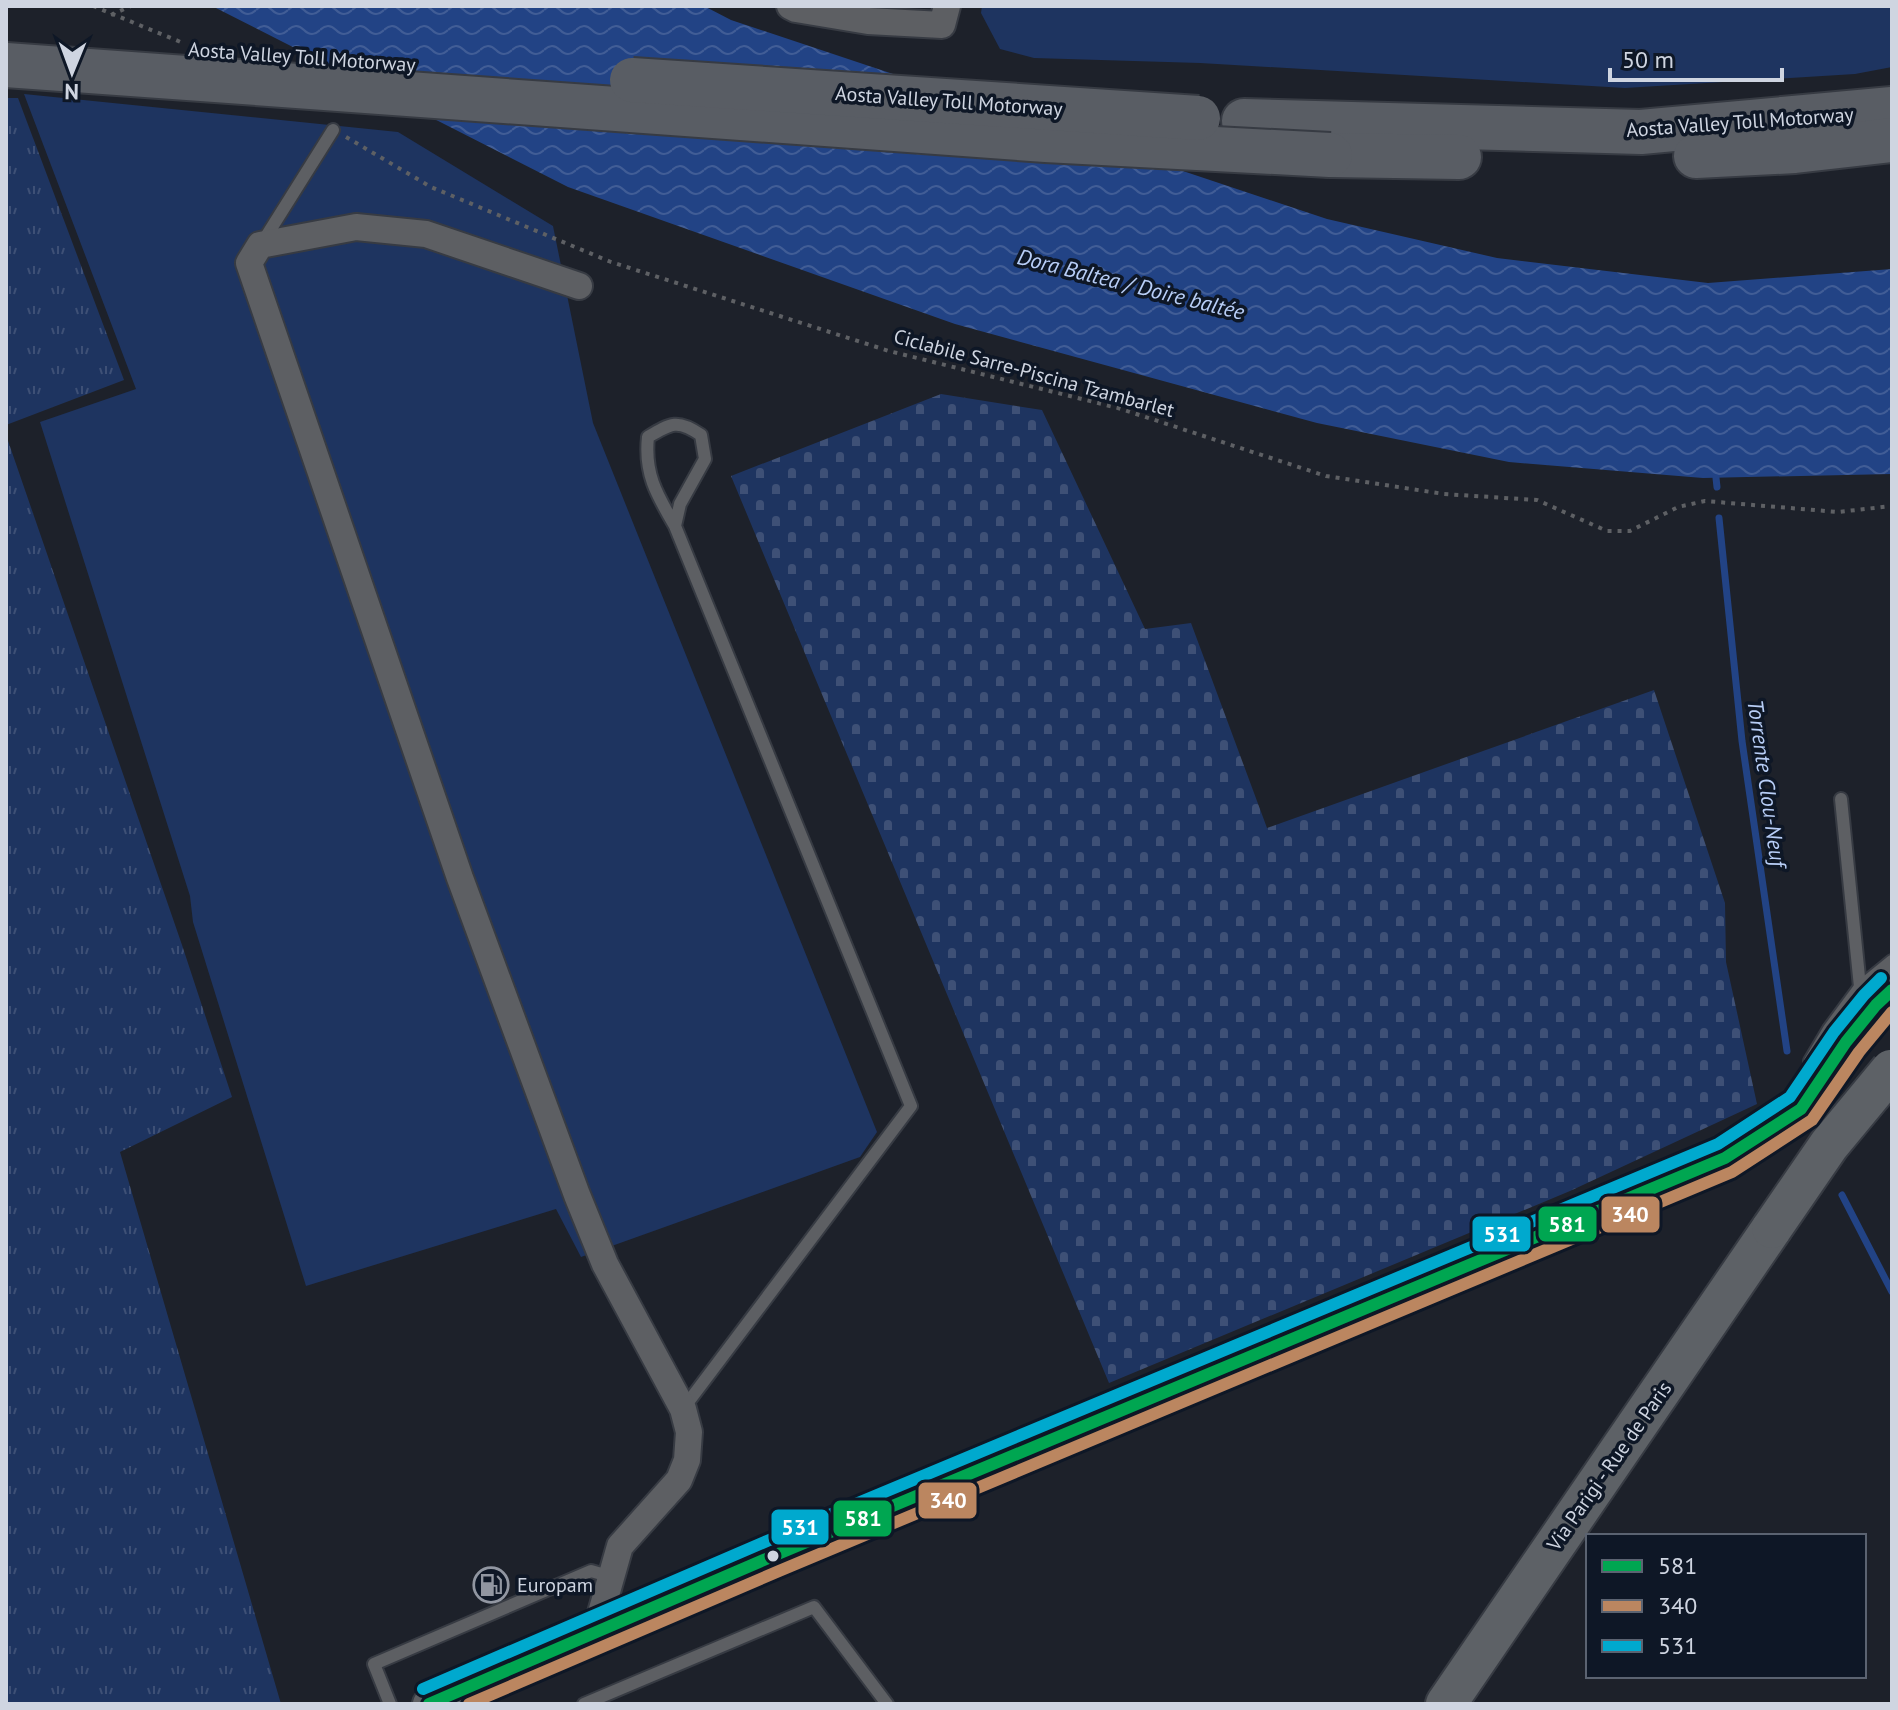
<svg xmlns="http://www.w3.org/2000/svg" width="1898" height="1710" viewBox="0 0 1898 1710" font-family="'PT Sans',sans-serif">
<style>
.grass{fill:url(#grass-tufts)}
.cemetery{fill:url(#cemetery-stones)}
.pitch{fill:#1e3460}
.water{fill:url(#water-waves)}
.lines{fill:none;stroke-linecap:round;stroke-linejoin:round}
.stream{stroke:#224385;stroke-width:7}
.service-casing{stroke:#373b43;stroke-width:16}
.minor-casing{stroke:#373b43;stroke-width:30}
.tertiary-casing{stroke:#373b43;stroke-width:36}
.primary-casing{stroke:#373b43;stroke-width:44}
.motorway-casing{stroke:#373b43;stroke-width:48}
.path{stroke:#5e6064;stroke-width:4;stroke-dasharray:4 6;stroke-linecap:butt}
.service{stroke:#5d5f63;stroke-width:12}
.minor{stroke:#5d5f63;stroke-width:26}
.tertiary{stroke:#5d5f63;stroke-width:32}
.primary{stroke:#5d6166;stroke-width:40}
.motorway{stroke:#595d64;stroke-width:44}
.primary-bridge-casing{stroke:#373b43;stroke-width:44;stroke-linecap:butt}
.motorway-bridge-casing{stroke:#373b43;stroke-width:48;stroke-linecap:butt}
.primary-bridge{stroke:#5d6166;stroke-width:40}
.motorway-bridge{stroke:#595d64;stroke-width:44}
.bus-1-casing{stroke:#0e1726;stroke-width:18}
.bus-2-casing{stroke:#0e1726;stroke-width:18}
.bus-3-casing{stroke:#0e1726;stroke-width:18}
.bus-1{stroke:#00a651;stroke-width:12}
.bus-2{stroke:#bb8660;stroke-width:12}
.bus-3{stroke:#00a9ce;stroke-width:12}
.bus-dot{fill:#cfd5e1;stroke:#0e1726;stroke-width:3}
.labels{text-anchor:middle;dominant-baseline:central;stroke-width:7;stroke-linejoin:round;paint-order:stroke}
.street-label{font-size:20px;fill:#cfd5e1;stroke:#0e1726}
.poi-label{font-size:20px;fill:#cfd5e1;stroke:#0e1726;text-anchor:start}
.water-label{font-size:22px;font-style:italic;fill:#b8cef7;stroke:#0e1726}
.line-badge{stroke:#0e1726;stroke-width:3}
.badge-label{font-size:22px;text-anchor:middle;font-weight:bold;fill:#fff}
</style>
<defs>
<pattern id="grass-tufts" width="24" height="20" patternUnits="userSpaceOnUse" patternTransform="scale(2)"><rect width="24" height="20" fill="#1e3460"/><path d="M3 7l-1-3M5 7V3M7 7l1-3M15 17l-1-3M17 17v-4M19 17l1-3" fill="none" stroke="#3e5076"/></pattern>
<pattern id="cemetery-stones" width="16" height="16" patternUnits="userSpaceOnUse" patternTransform="scale(2)"><rect width="16" height="16" fill="#1e3460"/><path d="M2 7V4a2 2 0 0 1 4 0v3zM10 15v-3a2 2 0 0 1 4 0v3z" fill="#3e5076"/></pattern>
<pattern id="water-waves" width="16" height="10" patternUnits="userSpaceOnUse" patternTransform="scale(2)"><rect width="16" height="10" fill="#224385"/><path d="M0 5q4-4 8 0t8 0" fill="none" stroke="#415d96"/></pattern>
</defs>
<rect width="100%" height="100%" fill="#1d212a"/>
<g class="grass">
<path d="M 6,98 L 18,98 L 124,380 L 6,425 Z"/>
<path d="M 6,435 L 182,945 L 232,1097 L 120,1152 L 281,1704 L 6,1704 Z"/>
</g>
<path class="cemetery" d="M 941,394 L 1042,410 L 1145,629 L 1191,623 L 1267,828 L 1654,690 L 1725,903 L 1726,962 L 1757,1104 L 1570,1191 L 1109,1383 L 731,476 Z"/>
<g class="pitch">
<path d="M 982,6 L 1892,6 L 1892,67 L 1855,74 L 1625,88 L 1200,63 L 1034,58 L 1000,49 L 981,13 Z"/>
<path d="M 24,94 L 398,132 L 553,226 L 593,423 L 877,1132 L 860,1157 L 581,1257 L 556,1209 L 306,1286 L 193,922 L 190,896 L 40,422 L 136,389 Z"/>
</g>
<path class="water" d="M 212,6 L 704,6 L 731,20 L 1327,219 L 1497,258 L 1708,283 L 1892,269 L 1892,474 L 1703,478 L 1509,462 L 1317,423 L 955,324 L 568,187 Z"/>
<g class="lines">
<g class="stream">
<path d="M 1716,478 L 1717,487"/>
<path d="M 1719,518 L 1742,741 L 1787,1051"/>
<path d="M 1842,1195 L 1892,1292"/>
</g>
<defs>
<g id="service">
<path d="M 262,243 L 333,130"/>
<path d="M 675,526 L 680,504 L 705,459 L 701,435 C 678,419 671,423 648,437 C 644,474 657,495 675,526 L 911,1106 L 683,1409"/>
<path d="M 1841,799 L 1860,987"/>
<path d="M 1810,1061 L 1829,1029 L 1860,987 L 1892,961"/>
<path d="M 390,1704 L 374,1664 L 591,1571 L 612,1577"/>
<path d="M 584,1704 L 814,1607 L 887,1704"/>
</g>
<g id="minor">
<path d="M 790,6 L 796,9 L 868,21 L 942,25 L 947,6"/>
<path d="M 579,286 L 426,234 L 356,227 L 260,245 L 249,263 L 460,878 L 577,1195 L 605,1264 L 683,1409 L 689,1432 L 687,1460 L 679,1480 L 620,1546 L 595,1634"/>
</g>
<path id="tertiary" d="M 429,1704 L 773,1556 L 1746,1150"/>
<g id="primary">
<path d="M 1725,1158 L 1801,1109 L 1846,1042 L 1876,1005 L 1892,990"/>
<path d="M 1446,1704 L 1772,1228"/>
</g>
<g id="motorway">
<path d="M 1244,121 L 1641,132 L 1892,109"/>
<path d="M 1330,155 L 1459,157"/>
<path d="M 1696,156 L 1795,151 L 1892,140"/>
</g>
</defs>
<use href="#service" class="service-casing"/>
<use href="#minor" class="minor-casing"/>
<use href="#tertiary" class="tertiary-casing"/>
<use href="#primary" class="primary-casing"/>
<use href="#motorway" class="motorway-casing"/>
<g class="path">
<path d="M 93,6 L 183,43"/>
<path d="M 111,15 L 131,6"/>
<path d="M 346,137 L 431,187 L 611,262 L 889,351 L 1118,408 L 1326,476 L 1444,494 L 1537,500 L 1607,531 L 1630,531 L 1678,507 L 1705,501 L 1838,512 L 1892,506"/>
</g>
<use href="#service" class="service"/>
<use href="#minor" class="minor"/>
<use href="#tertiary" class="tertiary"/>
<use href="#primary" class="primary"/>
<use href="#motorway" class="motorway"/>
<defs>
<path id="primary-bridge" d="M 1772,1228 L 1829,1145 L 1891,1070"/>
<g id="motorway-bridge">
<path d="M 6,65 L 1046,140 L 1330,155"/>
<path d="M 632,80 L 1198,118"/>
</g>
</defs>
<use href="#primary-bridge" class="primary-bridge-casing"/>
<use href="#motorway-bridge" class="motorway-bridge-casing"/>
<use href="#primary-bridge" class="primary-bridge"/>
<use href="#motorway-bridge" class="motorway-bridge"/>
<defs>
<path id="bus-1" d="M 429,1704 L 773,1556 L 1725,1158 L 1801,1109 L 1846,1042 L 1876,1005 L 1892,990"/>
<path id="bus-2" d="M 469,1704 L 779,1571 L 1732,1172 L 1812,1120 L 1859,1052 L 1892,1012"/>
<path id="bus-3" d="M 423,1689 L 767,1541 L 1718,1144 L 1790,1097 L 1834,1032 L 1864,995 L 1881,978"/>
</defs>
<use href="#bus-1" class="bus-1-casing"/>
<use href="#bus-2" class="bus-2-casing"/>
<use href="#bus-3" class="bus-3-casing"/>
<use href="#bus-1" class="bus-1"/>
<use href="#bus-2" class="bus-2"/>
<use href="#bus-3" class="bus-3"/>
</g>
<defs>
<symbol id="fuel-ring" viewBox="-11 -11 22 22"><circle r="9.5" fill="#0e1726" stroke="#9196a1" stroke-width="1.5"/><path d="M-5.5-6h7V0h2V4h1.3V-2.5L3-4.5l.8-.8L6-3V5H2.5V1h-1V6h-7ZM-4.2-4.7v3.2H.2V-4.7Z" fill="#9196a1"/></symbol>
</defs>
<g fill-rule="evenodd">
<use href="#fuel-ring" x="471" y="1565" width="40" height="40"/>
</g>
<circle class="bus-dot" cx="773" cy="1556" r="7"/>
<g class="labels">
<g class="street-label">
<text transform="translate(302 57) rotate(4)">Aosta Valley Toll Motorway</text>
<text transform="translate(949 101) rotate(4)">Aosta Valley Toll Motorway</text>
<text transform="translate(1740 122) rotate(-4)">Aosta Valley Toll Motorway</text>
<text transform="translate(1034 373) rotate(15)">Ciclabile Sarre-Piscina Tzambarlet</text>
<text transform="translate(1609 1466) rotate(-55)">Via Parigi - Rue de Paris</text>
</g>
<g class="poi-label">
<text x="517" y="1585">Europam</text>
</g>
<g class="water-label">
<text transform="translate(1131 284) rotate(14)">Dora Baltea / Doire baltée</text>
<text transform="translate(1767 783) rotate(82)">Torrente Clou-Neuf</text>
</g>
</g>
<g class="line-badge">
<rect x="1600" y="1195" width="61" height="39" rx="8" fill="#bb8660"/>
<rect x="1537" y="1205" width="61" height="38" rx="8" fill="#00a651"/>
<rect x="1471" y="1215" width="61" height="38" rx="8" fill="#00a9ce"/>
<rect x="917" y="1481" width="61" height="39" rx="8" fill="#bb8660"/>
<rect x="832" y="1499" width="61" height="39" rx="8" fill="#00a651"/>
<rect x="770" y="1508" width="60" height="38" rx="8" fill="#00a9ce"/>
</g>
<g class="badge-label">
<text x="1630" y="1222">340</text>
<text x="1567" y="1232">581</text>
<text x="1502" y="1242">531</text>
<text x="948" y="1508">340</text>
<text x="863" y="1526">581</text>
<text x="800" y="1535">531</text>
</g>
<rect width="1898" height="1710" fill="none" stroke="#cfd5e1" stroke-width="16"/>
<rect x="1586" y="1534" width="280" height="144" fill="#0e1726" stroke="#5b6371" stroke-width="2"/>
<rect x="1602" y="1560" width="40" height="12" fill="#00a651" stroke="#5b6371" stroke-width="2"/>
<text x="1658" y="1574" font-size="24" fill="#cfd5e1">581</text>
<rect x="1602" y="1600" width="40" height="12" fill="#bb8660" stroke="#5b6371" stroke-width="2"/>
<text x="1658" y="1614" font-size="24" fill="#cfd5e1">340</text>
<rect x="1602" y="1640" width="40" height="12" fill="#00a9ce" stroke="#5b6371" stroke-width="2"/>
<text x="1658" y="1654" font-size="24" fill="#cfd5e1">531</text>
<g transform="translate(72 72) rotate(181)" stroke="#0e1726" stroke-width="6" paint-order="stroke">
<path d="M0-6L14 30L0 20L-14 30Z" fill="#cfd5e1"/>
<text y="-12" font-size="22" font-weight="bold" text-anchor="middle" fill="#cfd5e1">N</text>
</g>
<path d="M1610 68v12h172v-12" fill="none" stroke="#cfd5e1" stroke-width="4"/>
<text x="1622" y="68" font-size="24" fill="#cfd5e1" stroke="#0e1726" stroke-width="6" paint-order="stroke">50 m</text>
</svg>
